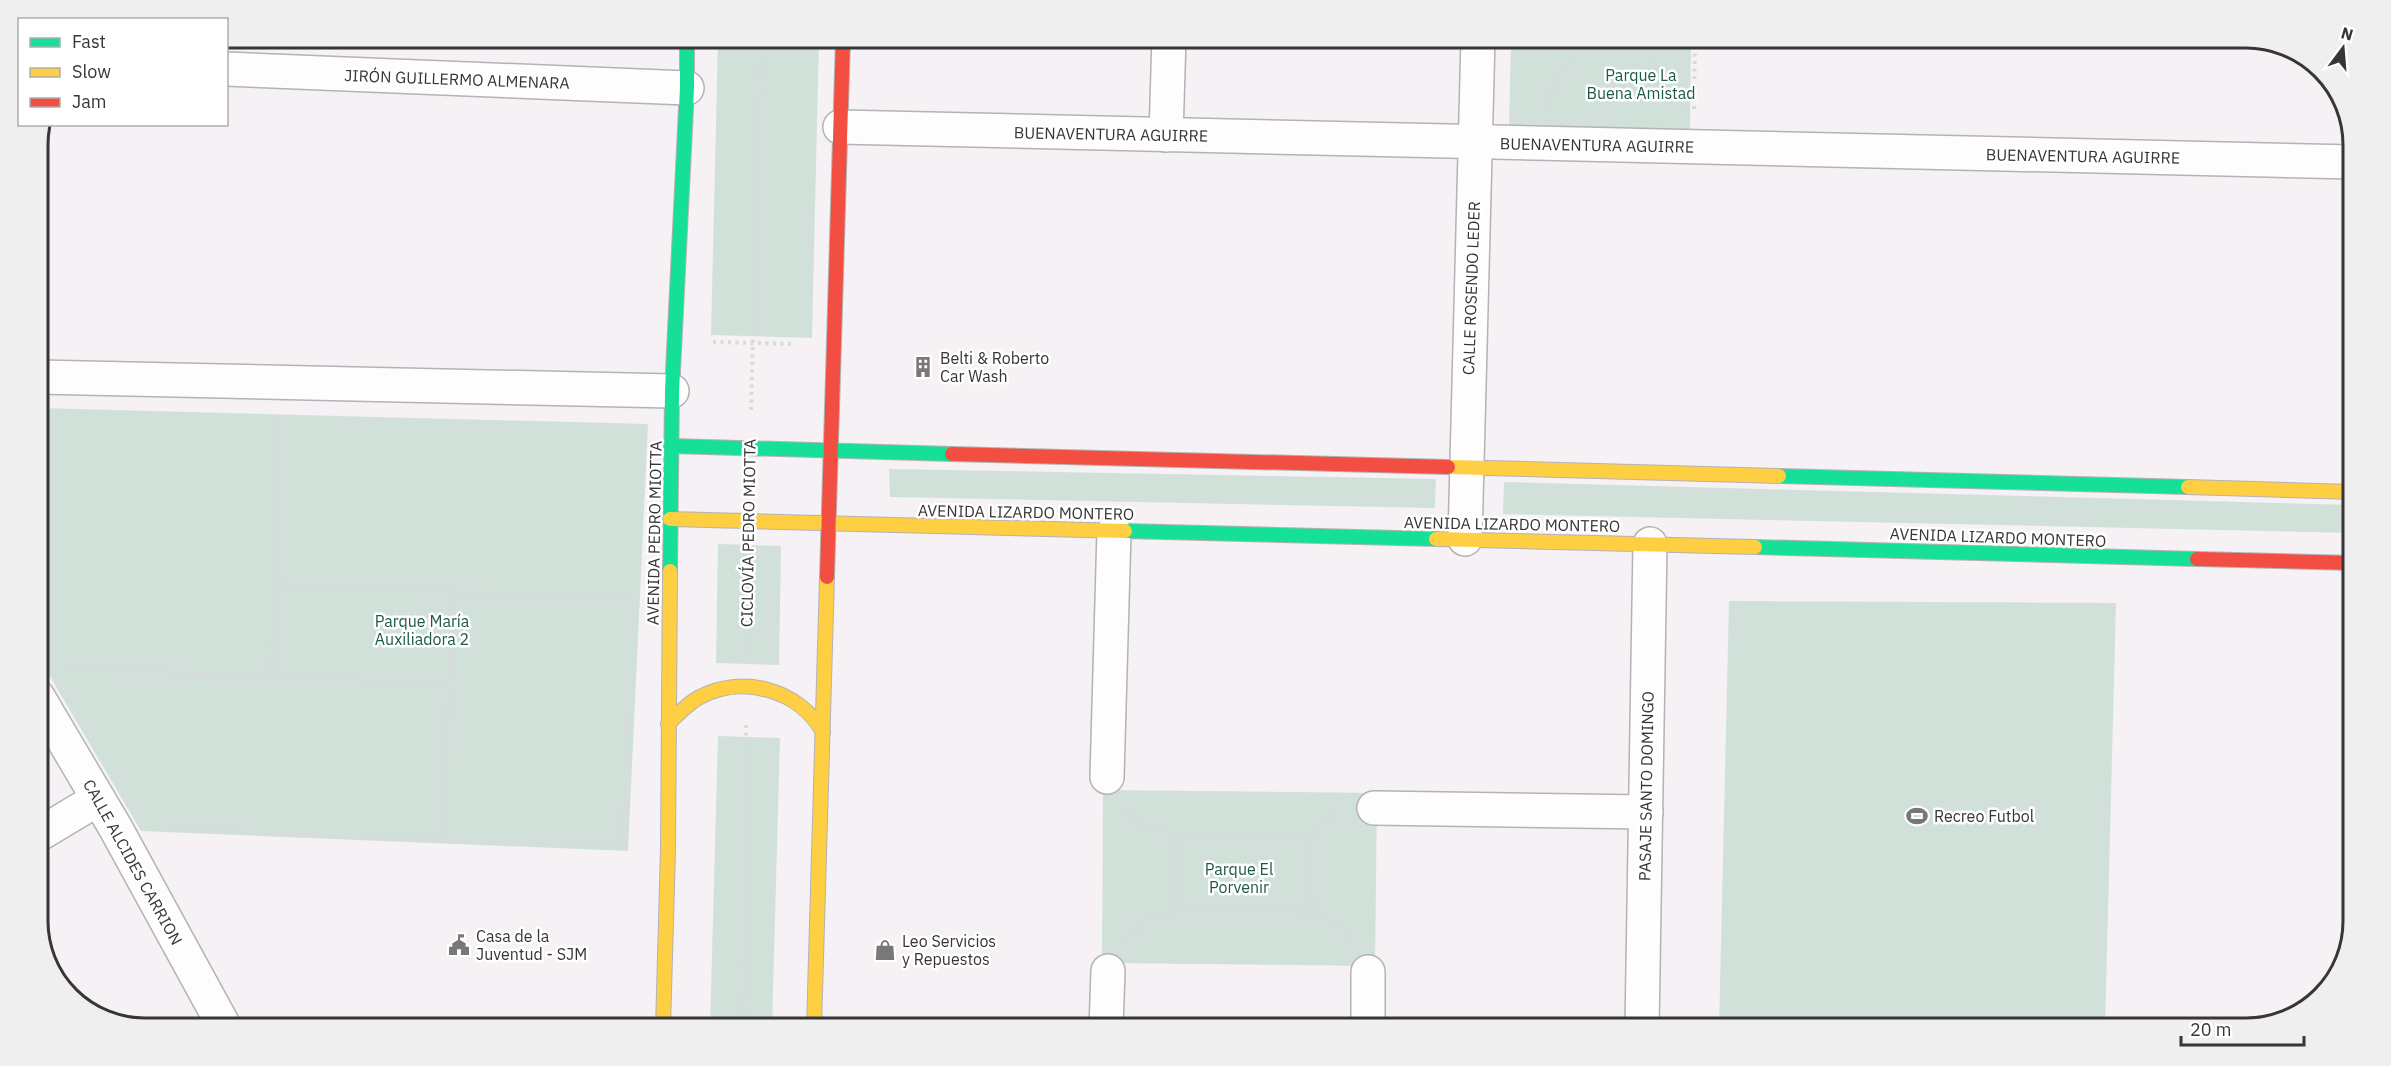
<svg xmlns="http://www.w3.org/2000/svg" width="2391" height="1066" viewBox="0 0 2391 1066" font-family="'IBM Plex Sans',sans-serif">
<style>
.green{fill:#d1e1da}
.lines{fill:none;stroke-linecap:round;stroke-linejoin:round}
.street-casing{stroke:#b4b2b4;stroke-width:36}
.fast-casing{stroke:#b4b2b4;stroke-width:16}
.slow-casing{stroke:#b4b2b4;stroke-width:16}
.jam-casing{stroke:#b4b2b4;stroke-width:16}
.path{stroke:#dbdada;stroke-width:4;stroke-dasharray:3 4.5;stroke-linecap:butt}
.street{stroke:#fefdfd;stroke-width:33}
.fast{stroke:#16e098;stroke-width:14}
.slow{stroke:#ffcf43;stroke-width:14}
.jam{stroke:#f24e42;stroke-width:14}
.labels{text-anchor:middle;dominant-baseline:central;stroke-width:5;stroke-linejoin:round;paint-order:stroke}
.park-label{font-size:16px;fill:#1d5a43;stroke:#fff}
.street-label{font-size:16px;fill:#373537;stroke:#fff}
.poi-label{font-size:16px;fill:#373537;stroke:#fff;text-anchor:start}
.rim{fill:none;stroke:#373537;stroke-width:3}
</style>
<rect width="100%" height="100%" fill="#f5f1f4"/>
<g class="green">
<path d="M 718,38 L 819,38 L 812,338 L 711,335 Z"/>
<path d="M 1511,38 L 1691,38 L 1690,132 L 1509,128 Z"/>
<path d="M 38,408 L 648,424 L 628,851 L 141,831 L 38,656 Z"/>
<path d="M 889,469 L 1436,479 L 1435,508 L 890,497 Z"/>
<path d="M 1504,482 L 2353,505 L 2353,533 L 1503,514 Z"/>
<path d="M 718,544 L 781,546 L 779,665 L 716,663 Z"/>
<path d="M 1729,601 L 2116,603 L 2105,1028 L 1719,1028 Z"/>
<path d="M 718,736 L 780,738 L 772,1028 L 710,1028 Z"/>
<path d="M 1103,790 L 1377,793 L 1375,966 L 1102,963 Z"/>
</g>
<g class="lines">
<defs>
<g id="street">
<path d="M 226,69 L 687,88"/>
<path d="M 840,127 L 2353,162"/>
<path d="M 1166,135 L 1169,38"/>
<path d="M 38,377 L 672,391"/>
<path d="M 1465,539 L 1478,38"/>
<path d="M 38,697 L 115,827 L 225,1028"/>
<path d="M 1107,777 L 1114,531"/>
<path d="M 1374,808 L 1646,812"/>
<path d="M 38,835 L 98,799"/>
<path d="M 1106,1028 L 1108,971"/>
<path d="M 1368,1028 L 1368,972"/>
<path d="M 1642,1028 L 1650,544"/>
</g>
<g id="fast">
<path d="M 671,446 L 952,454"/>
<path d="M 1779,476 L 2188,487"/>
<path d="M 1125,531 L 1436,539"/>
<path d="M 1755,547 L 2197,559"/>
<path d="M 670,571 L 672,391 L 687,88 L 687,38"/>
</g>
<g id="slow">
<path d="M 1448,467 L 1779,476"/>
<path d="M 2188,487 L 2353,492"/>
<path d="M 670,519 L 1125,531"/>
<path d="M 1436,539 L 1755,547"/>
<path d="M 668,724 C 678,714 688,703 700,697 C 743,674 799,690 823,732"/>
<path d="M 663,1028 L 668,849 L 670,571"/>
<path d="M 814,1028 L 827,577"/>
</g>
<g id="jam">
<path d="M 952,454 L 1448,467"/>
<path d="M 2197,559 L 2353,563"/>
<path d="M 827,577 L 843,38"/>
</g>
</defs>
<use href="#street" class="street-casing"/>
<use href="#fast" class="fast-casing"/>
<use href="#slow" class="slow-casing"/>
<use href="#jam" class="jam-casing"/>
<g class="path">
<path d="M 1637,38 L 1685,109"/>
<path d="M 1544,105 L 1582,38"/>
<path d="M 1694,109 L 1695,38"/>
<path d="M 713,342 L 796,344"/>
<path d="M 751,410 L 761,38"/>
<path d="M 746,558 L 746,650"/>
<path d="M 276,584 L 453,592 L 449,684 L 272,676 L 280,419"/>
<path d="M 453,592 L 632,597"/>
<path d="M 38,642 L 49,662"/>
<path d="M 63,668 L 272,676"/>
<path d="M 1123,810 L 1136,821 L 1148,828 L 1176,835 L 1311,835 L 1312,912 L 1176,911 L 1176,835"/>
<path d="M 160,829 L 623,847"/>
<path d="M 1311,835 L 1323,823 L 1336,814"/>
<path d="M 443,840 L 449,684"/>
<path d="M 623,847 L 628,712"/>
<path d="M 1312,912 L 1338,925 L 1351,939"/>
<path d="M 1124,939 L 1145,920 L 1176,911"/>
<path d="M 744,1028 L 746,723"/>
</g>
<use href="#street" class="street"/>
<use href="#fast" class="fast"/>
<use href="#slow" class="slow"/>
<use href="#jam" class="jam"/>
</g>
<defs>
<symbol id="building-bare" viewBox="-9 -9 18 18"><path d="M-4-6H4V6H1V3H-1V6H-4ZM-2.5-4.3h1.7v1.8h-1.7ZM.8-4.3h1.7v1.8H.8ZM-2.5-1h1.7V.8h-1.7ZM.8-1h1.7V.8H.8Z" fill="#7a7779" stroke="#fff" stroke-width="2.5" paint-order="stroke"/></symbol>
<symbol id="stadium-bare" viewBox="-9 -9 18 18"><path d="M0-5a6.5 5 0 1 0 0 10a6.5 5 0 1 0 0-10ZM-3.5-1.8h7v3.6h-7Z" fill="#7a7779" stroke="#fff" stroke-width="2.5" paint-order="stroke"/></symbol>
<symbol id="civic-bare" viewBox="-9 -9 18 18"><path d="M-.6-6.5H3V-4.5H.6V-3L4-1V1h2V6H-6V1h2V-1L-.6-3ZM-1.2 2.5V6h2.4V2.5Z" fill="#7a7779" stroke="#fff" stroke-width="2.5" paint-order="stroke"/></symbol>
<symbol id="shop-bare" viewBox="-9 -9 18 18"><path d="M-5-2.5h2.3a2.7 3.5 0 0 1 5.4 0H5L5.5 6h-11ZM-1.5-2.5h3a1.5 2.3 0 0 0-3 0Z" fill="#7a7779" stroke="#fff" stroke-width="2.5" paint-order="stroke"/></symbol>
</defs>
<g fill-rule="evenodd">
<use href="#building-bare" x="908" y="352" width="30" height="30"/>
<use href="#stadium-bare" x="1902" y="801" width="30" height="30"/>
<use href="#civic-bare" x="444" y="930" width="30" height="30"/>
<use href="#shop-bare" x="870" y="935" width="30" height="30"/>
</g>
<g class="labels">
<g class="park-label">
<text x="1641" y="75">Parque La<tspan x="1641" dy="18">Buena Amistad</tspan></text>
<text x="422" y="621">Parque María<tspan x="422" dy="18">Auxiliadora 2</tspan></text>
<text x="1239" y="869">Parque El<tspan x="1239" dy="18">Porvenir</tspan></text>
</g>
<g class="street-label">
<text transform="translate(457 79) rotate(2)">JIRÓN GUILLERMO ALMENARA</text>
<text transform="translate(1111 134) rotate(1)">BUENAVENTURA AGUIRRE</text>
<text transform="translate(1597 145) rotate(1)">BUENAVENTURA AGUIRRE</text>
<text transform="translate(2083 156) rotate(1)">BUENAVENTURA AGUIRRE</text>
<text transform="translate(1471 288) rotate(-88)">CALLE ROSENDO LEDER</text>
<text transform="translate(1026 512) rotate(1)">AVENIDA LIZARDO MONTERO</text>
<text transform="translate(1512 524) rotate(1)">AVENIDA LIZARDO MONTERO</text>
<text transform="translate(654 533) rotate(-89)">AVENIDA PEDRO MIOTTA</text>
<text transform="translate(748 533) rotate(-89)">CICLOVÍA PEDRO MIOTTA</text>
<text transform="translate(1998 537) rotate(2)">AVENIDA LIZARDO MONTERO</text>
<text transform="translate(1646 786) rotate(-89)">PASAJE SANTO DOMINGO</text>
<text transform="translate(133 862) rotate(61)">CALLE ALCIDES CARRION</text>
</g>
<g class="poi-label">
<text x="940" y="358">Belti &amp; Roberto<tspan x="940" dy="18">Car Wash</tspan></text>
<text x="1934" y="816">Recreo Futbol</text>
<text x="476" y="936">Casa de la<tspan x="476" dy="18">Juventud - SJM</tspan></text>
<text x="902" y="941">Leo Servicios<tspan x="902" dy="18">y Repuestos</tspan></text>
</g>
</g>
<path d="M0 0H2391V1066H0ZM145 48H2246A97 97 0 0 1 2343 145V921A97 97 0 0 1 2246 1018H145A97 97 0 0 1 48 921V145A97 97 0 0 1 145 48Z" fill="#efefef" fill-rule="evenodd"/>
<path class="rim" d="M145 48H2246A97 97 0 0 1 2343 145V921A97 97 0 0 1 2246 1018H145A97 97 0 0 1 48 921V145A97 97 0 0 1 145 48Z"/>
<rect x="18" y="18" width="210" height="108" fill="#ffffff" stroke="#afaeaf" stroke-width="1.5"/>
<rect x="30" y="38" width="30" height="9" fill="#16e098" stroke="#afaeaf" stroke-width="1.5"/>
<text x="72" y="48" font-size="18" fill="#373537">Fast</text>
<rect x="30" y="68" width="30" height="9" fill="#ffcf43" stroke="#afaeaf" stroke-width="1.5"/>
<text x="72" y="78" font-size="18" fill="#373537">Slow</text>
<rect x="30" y="98" width="30" height="9" fill="#f24e42" stroke="#afaeaf" stroke-width="1.5"/>
<text x="72" y="108" font-size="18" fill="#373537">Jam</text>
<g transform="translate(2343 48) rotate(16)" stroke="#ffffff" stroke-width="4.5" paint-order="stroke">
<path d="M0-4.5L10 22L0 15L-10 22Z" fill="#373537"/>
<text y="-9" font-size="16" font-weight="bold" text-anchor="middle" fill="#373537">N</text>
</g>
<path d="M2181 1036v9h123v-9" fill="none" stroke="#373537" stroke-width="3"/>
<text x="2190" y="1036" font-size="18" fill="#373537" stroke="#ffffff" stroke-width="4.5" paint-order="stroke">20 m</text>
</svg>
